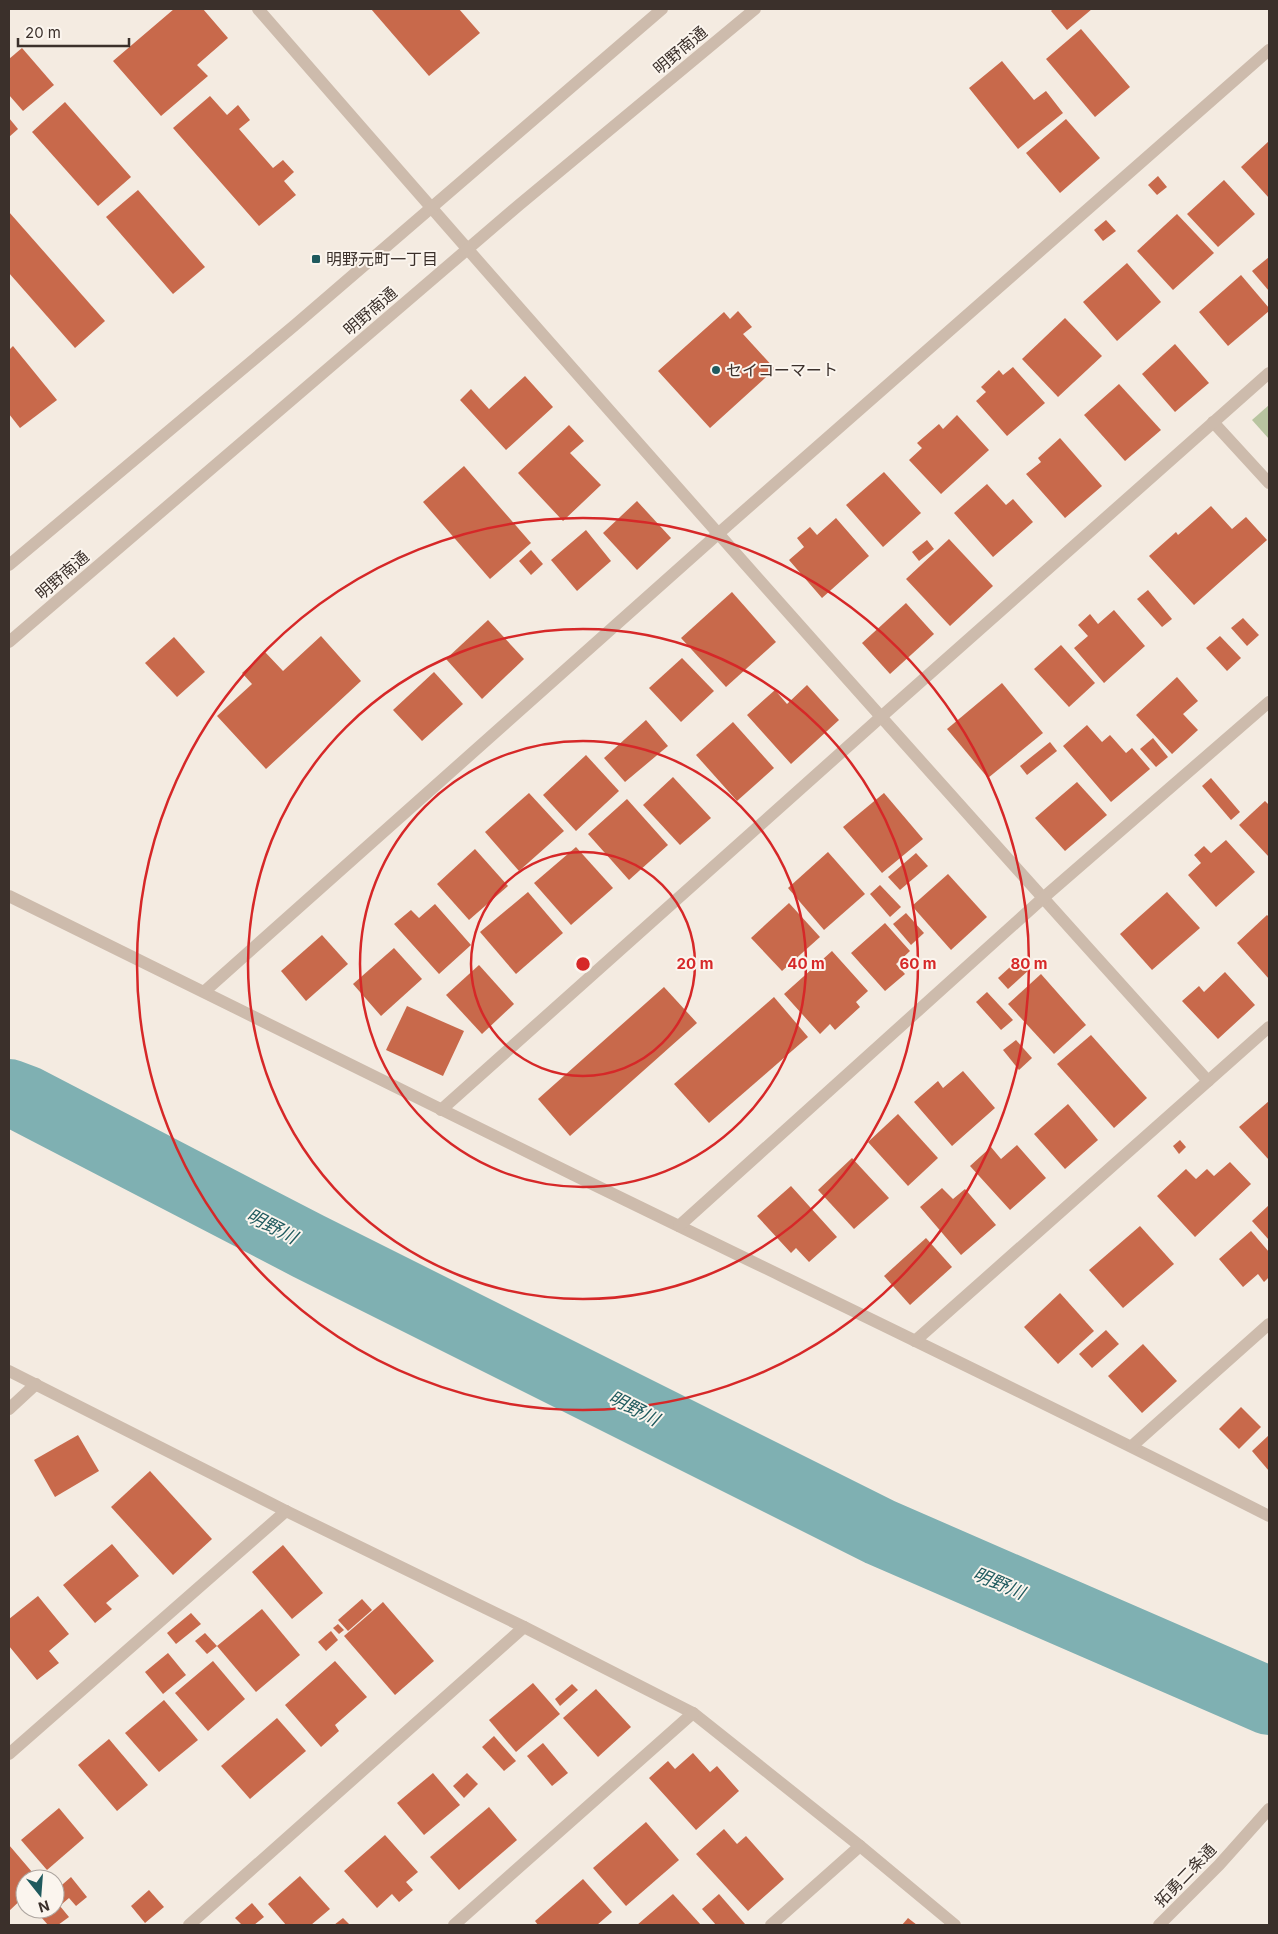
<svg xmlns="http://www.w3.org/2000/svg" width="1278" height="1934" viewBox="0 0 1278 1934" font-family="Inter,'Noto Sans JP',sans-serif">
<style>
.green{fill:#b8c4a0}
.lines{fill:none;stroke-linecap:round;stroke-linejoin:round}
.river{stroke:#7fb0b2;stroke-width:68}
.building{fill:#c8694b}
.minor{stroke:#cdbbac;stroke-width:12}
.tertiary{stroke:#cdbbac;stroke-width:12}
.ring{fill:none;stroke:#d62828;stroke-width:2.5}
.poi-dot{fill:#1f5a5e;stroke:#fbf5ee;stroke-width:2}
.labels{text-anchor:middle;dominant-baseline:central;stroke-width:4;stroke-linejoin:round;paint-order:stroke}
.street-label{font-size:16px;fill:#3b302b;stroke:#fbf5ee}
.poi-label{font-size:16px;fill:#3b302b;stroke:#fbf5ee;text-anchor:start}
.water-label{font-size:18px;font-style:italic;fill:#1f5a5e;stroke:#fbf5ee}
.centre{fill:#d62828;stroke:#fbf5ee;stroke-width:2.5}
.ring-label{font-size:15px;text-anchor:middle;font-weight:bold;fill:#d62828;stroke:#fbf5ee;stroke-width:4;stroke-linejoin:round;paint-order:stroke}
</style>
<rect width="100%" height="100%" fill="#f4ebe1"/>
<path class="green" d="M 1269,405 L 1269,439 L 1252,420 Z"/>
<g class="lines">
<path class="river" d="M 9,1093 L 25,1099 L 308,1246 L 880,1532 L 1269,1701"/>
</g>
<g class="building">
<path d="M 174,9 L 203,9 L 228,38 L 197,65 L 208,76 L 161,116 L 113,61 Z"/>
<path d="M 371,9 L 459,9 L 480,33 L 429,76 Z"/>
<path d="M 1053,9 L 1092,9 L 1067,30 L 1051,11 Z"/>
<path d="M 1081,29 L 1130,87 L 1095,117 L 1046,59 Z"/>
<path d="M 22,48 L 54,85 L 23,111 L 9,95 L 9,59 Z"/>
<path d="M 1002,61 L 1034,100 L 1046,91 L 1063,113 L 1018,149 L 969,88 Z"/>
<path d="M 210,96 L 227,115 L 238,105 L 250,120 L 239,129 L 273,168 L 283,160 L 294,172 L 284,181 L 296,195 L 259,226 L 173,128 Z"/>
<path d="M 65,102 L 131,177 L 98,206 L 32,132 Z"/>
<path d="M 9,118 L 18,129 L 9,137 Z"/>
<path d="M 1066,119 L 1100,158 L 1060,193 L 1026,153 Z"/>
<path d="M 1269,141 L 1269,198 L 1241,167 Z"/>
<path d="M 1158,176 L 1167,187 L 1157,195 L 1148,185 Z"/>
<path d="M 1224,180 L 1255,214 L 1218,247 L 1187,214 Z"/>
<path d="M 138,190 L 205,267 L 173,294 L 106,217 Z"/>
<path d="M 9,212 L 105,321 L 75,348 L 9,273 Z"/>
<path d="M 1177,214 L 1214,253 L 1173,290 L 1137,251 Z"/>
<path d="M 1106,220 L 1116,231 L 1103,241 L 1094,230 Z"/>
<path d="M 1269,257 L 1269,291 L 1252,271 Z"/>
<path d="M 1127,263 L 1161,302 L 1117,341 L 1083,302 Z"/>
<path d="M 1241,275 L 1269,308 L 1269,311 L 1228,346 L 1199,312 Z"/>
<path d="M 738,311 L 752,327 L 743,334 L 775,369 L 710,428 L 658,371 L 724,312 L 730,319 Z"/>
<path d="M 1065,318 L 1102,356 L 1058,397 L 1022,359 Z"/>
<path d="M 1175,344 L 1209,383 L 1175,412 L 1142,374 Z"/>
<path d="M 13,346 L 57,400 L 20,428 L 9,414 L 9,350 Z"/>
<path d="M 1013,367 L 1045,403 L 1007,436 L 976,401 L 986,392 L 981,387 L 999,370 L 1003,375 Z"/>
<path d="M 525,376 L 553,407 L 506,450 L 460,400 L 471,389 L 489,409 Z"/>
<path d="M 1119,384 L 1161,430 L 1125,461 L 1084,415 Z"/>
<path d="M 957,415 L 989,450 L 941,494 L 909,460 L 922,448 L 917,443 L 939,424 L 943,429 Z"/>
<path d="M 569,425 L 584,441 L 570,453 L 601,485 L 563,521 L 518,473 Z"/>
<path d="M 1060,438 L 1102,486 L 1065,518 L 1026,474 L 1041,462 L 1038,458 Z"/>
<path d="M 464,466 L 531,543 L 490,579 L 423,502 Z"/>
<path d="M 884,472 L 921,513 L 883,547 L 846,505 Z"/>
<path d="M 987,484 L 1006,505 L 1013,499 L 1033,522 L 993,557 L 954,513 Z"/>
<path d="M 637,501 L 671,538 L 637,570 L 603,533 Z"/>
<path d="M 1211,506 L 1232,529 L 1246,517 L 1267,540 L 1194,605 L 1149,556 L 1176,532 L 1178,535 Z"/>
<path d="M 836,518 L 869,556 L 822,598 L 789,560 L 804,547 L 797,538 L 810,527 L 817,535 Z"/>
<path d="M 586,530 L 611,561 L 577,591 L 551,560 Z"/>
<path d="M 949,539 L 993,586 L 950,626 L 906,579 Z"/>
<path d="M 927,540 L 934,549 L 919,561 L 912,552 Z"/>
<path d="M 531,550 L 543,564 L 531,575 L 519,561 Z"/>
<path d="M 1148,590 L 1172,619 L 1162,627 L 1137,599 Z"/>
<path d="M 732,592 L 776,642 L 726,687 L 681,638 Z"/>
<path d="M 906,603 L 934,634 L 890,674 L 862,643 Z"/>
<path d="M 1114,610 L 1145,646 L 1104,683 L 1074,648 L 1088,636 L 1078,625 L 1090,614 L 1098,624 Z"/>
<path d="M 1243,618 L 1259,635 L 1247,646 L 1231,628 Z"/>
<path d="M 488,620 L 524,659 L 482,699 L 446,659 Z"/>
<path d="M 321,636 L 361,681 L 266,769 L 217,716 L 252,684 L 242,673 L 265,652 L 283,671 Z"/>
<path d="M 1220,636 L 1241,658 L 1227,671 L 1206,648 Z"/>
<path d="M 174,637 L 205,672 L 177,697 L 145,663 Z"/>
<path d="M 1061,645 L 1095,683 L 1069,707 L 1034,669 Z"/>
<path d="M 682,658 L 714,691 L 681,722 L 649,688 Z"/>
<path d="M 434,672 L 463,704 L 422,741 L 393,710 Z"/>
<path d="M 1177,677 L 1198,701 L 1183,714 L 1198,730 L 1172,754 L 1136,715 Z"/>
<path d="M 1002,683 L 1043,733 L 988,778 L 947,729 Z"/>
<path d="M 807,685 L 839,720 L 791,764 L 747,715 L 775,690 L 787,704 Z"/>
<path d="M 646,720 L 668,746 L 625,782 L 604,758 Z"/>
<path d="M 733,722 L 774,768 L 737,801 L 696,755 Z"/>
<path d="M 1087,725 L 1102,742 L 1110,735 L 1126,753 L 1132,748 L 1150,769 L 1111,802 L 1063,746 Z"/>
<path d="M 1153,738 L 1168,757 L 1156,767 L 1140,749 Z"/>
<path d="M 1050,742 L 1057,751 L 1027,775 L 1020,766 Z"/>
<path d="M 586,755 L 619,791 L 576,831 L 543,795 Z"/>
<path d="M 673,777 L 711,818 L 680,845 L 643,805 Z"/>
<path d="M 1211,778 L 1240,812 L 1231,820 L 1202,786 Z"/>
<path d="M 1077,782 L 1107,815 L 1065,851 L 1035,818 Z"/>
<path d="M 529,793 L 564,831 L 519,871 L 485,832 Z"/>
<path d="M 884,793 L 923,839 L 882,873 L 843,827 Z"/>
<path d="M 627,799 L 668,845 L 629,880 L 588,834 Z"/>
<path d="M 1265,801 L 1269,805 L 1269,857 L 1239,825 Z"/>
<path d="M 1226,840 L 1255,872 L 1216,907 L 1188,875 L 1201,863 L 1194,855 L 1204,846 L 1211,853 Z"/>
<path d="M 576,847 L 613,888 L 571,925 L 534,883 Z"/>
<path d="M 475,849 L 508,886 L 469,920 L 437,884 Z"/>
<path d="M 828,852 L 865,894 L 824,930 L 788,888 Z"/>
<path d="M 916,853 L 928,866 L 900,890 L 888,877 Z"/>
<path d="M 948,874 L 987,917 L 951,950 L 912,906 Z"/>
<path d="M 880,885 L 901,907 L 890,917 L 870,894 Z"/>
<path d="M 528,892 L 563,933 L 516,974 L 480,932 Z"/>
<path d="M 1167,892 L 1200,928 L 1152,970 L 1120,934 Z"/>
<path d="M 789,903 L 820,937 L 782,971 L 751,938 Z"/>
<path d="M 435,904 L 471,945 L 439,974 L 394,924 L 411,910 L 419,918 Z"/>
<path d="M 906,913 L 924,933 L 911,945 L 893,924 Z"/>
<path d="M 1267,915 L 1269,917 L 1269,979 L 1237,943 Z"/>
<path d="M 885,923 L 910,951 L 896,964 L 905,974 L 885,991 L 851,953 Z"/>
<path d="M 322,935 L 348,964 L 306,1001 L 281,971 Z"/>
<path d="M 394,948 L 422,979 L 381,1016 L 353,984 Z"/>
<path d="M 832,951 L 868,991 L 856,1002 L 860,1007 L 835,1030 L 830,1024 L 820,1034 L 784,994 Z"/>
<path d="M 1020,958 L 1030,969 L 1008,989 L 998,978 Z"/>
<path d="M 479,965 L 514,1004 L 482,1034 L 446,995 Z"/>
<path d="M 1225,972 L 1255,1005 L 1218,1039 L 1182,1001 L 1199,986 L 1204,992 Z"/>
<path d="M 1041,974 L 1086,1025 L 1054,1054 L 1008,1004 Z"/>
<path d="M 664,987 L 697,1023 L 570,1136 L 538,1099 Z"/>
<path d="M 987,992 L 1013,1020 L 1001,1030 L 976,1002 Z"/>
<path d="M 774,997 L 808,1037 L 709,1123 L 674,1084 Z"/>
<path d="M 407,1006 L 464,1031 L 443,1076 L 386,1050 Z"/>
<path d="M 1091,1035 L 1147,1098 L 1114,1128 L 1057,1064 Z"/>
<path d="M 1016,1040 L 1032,1058 L 1019,1070 L 1003,1050 Z"/>
<path d="M 963,1071 L 995,1108 L 952,1146 L 914,1102 L 938,1081 L 943,1088 Z"/>
<path d="M 1269,1101 L 1269,1160 L 1239,1127 Z"/>
<path d="M 1068,1104 L 1098,1140 L 1065,1169 L 1034,1134 Z"/>
<path d="M 898,1114 L 938,1158 L 908,1186 L 868,1142 Z"/>
<path d="M 1180,1140 L 1186,1147 L 1179,1154 L 1173,1146 Z"/>
<path d="M 1017,1145 L 1046,1178 L 1010,1210 L 970,1166 L 991,1147 L 1001,1159 Z"/>
<path d="M 852,1158 L 889,1198 L 854,1229 L 818,1190 Z"/>
<path d="M 1230,1162 L 1251,1184 L 1195,1237 L 1157,1196 L 1186,1169 L 1196,1179 L 1207,1169 L 1214,1176 Z"/>
<path d="M 791,1186 L 837,1237 L 809,1262 L 796,1248 L 791,1253 L 757,1216 Z"/>
<path d="M 942,1188 L 953,1199 L 965,1189 L 996,1225 L 961,1255 L 920,1207 Z"/>
<path d="M 1269,1205 L 1269,1240 L 1252,1221 Z"/>
<path d="M 1140,1226 L 1174,1264 L 1123,1308 L 1089,1270 Z"/>
<path d="M 1251,1231 L 1269,1252 L 1269,1277 L 1264,1282 L 1258,1274 L 1243,1287 L 1219,1259 Z"/>
<path d="M 926,1238 L 952,1267 L 910,1305 L 884,1276 Z"/>
<path d="M 1060,1293 L 1094,1331 L 1058,1364 L 1024,1327 Z"/>
<path d="M 1106,1330 L 1119,1344 L 1092,1368 L 1079,1354 Z"/>
<path d="M 1143,1344 L 1177,1381 L 1142,1413 L 1108,1376 Z"/>
<path d="M 1241,1407 L 1261,1427 L 1239,1449 L 1219,1429 Z"/>
<path d="M 78,1435 L 99,1471 L 55,1497 L 34,1460 Z"/>
<path d="M 1269,1435 L 1269,1471 L 1252,1451 Z"/>
<path d="M 150,1471 L 212,1539 L 173,1575 L 111,1507 Z"/>
<path d="M 112,1544 L 139,1576 L 106,1603 L 112,1609 L 95,1623 L 63,1585 Z"/>
<path d="M 283,1545 L 323,1593 L 292,1619 L 252,1572 Z"/>
<path d="M 38,1596 L 69,1634 L 49,1651 L 59,1663 L 37,1680 L 9,1646 L 9,1619 Z"/>
<path d="M 362,1599 L 372,1610 L 348,1631 L 338,1620 Z"/>
<path d="M 383,1602 L 434,1661 L 395,1695 L 344,1636 Z"/>
<path d="M 262,1609 L 300,1655 L 256,1692 L 217,1646 Z"/>
<path d="M 191,1613 L 201,1624 L 176,1644 L 167,1633 Z"/>
<path d="M 338,1624 L 344,1630 L 339,1634 L 333,1628 Z"/>
<path d="M 331,1631 L 338,1640 L 326,1651 L 318,1642 Z"/>
<path d="M 205,1633 L 217,1646 L 207,1654 L 195,1641 Z"/>
<path d="M 168,1653 L 186,1675 L 163,1694 L 145,1672 Z"/>
<path d="M 213,1661 L 245,1699 L 208,1731 L 175,1693 Z"/>
<path d="M 335,1661 L 367,1697 L 335,1725 L 339,1731 L 321,1747 L 285,1705 Z"/>
<path d="M 533,1683 L 560,1714 L 516,1752 L 489,1720 Z"/>
<path d="M 572,1684 L 578,1690 L 560,1706 L 555,1699 Z"/>
<path d="M 596,1689 L 631,1727 L 598,1757 L 563,1718 Z"/>
<path d="M 164,1700 L 198,1740 L 159,1772 L 125,1733 Z"/>
<path d="M 277,1718 L 306,1751 L 250,1799 L 221,1766 Z"/>
<path d="M 494,1736 L 516,1761 L 504,1771 L 482,1747 Z"/>
<path d="M 109,1739 L 148,1785 L 117,1811 L 78,1765 Z"/>
<path d="M 543,1743 L 568,1773 L 552,1786 L 527,1756 Z"/>
<path d="M 693,1753 L 710,1772 L 717,1766 L 739,1791 L 696,1830 L 649,1778 L 668,1761 L 675,1769 Z"/>
<path d="M 433,1773 L 460,1805 L 424,1835 L 397,1803 Z"/>
<path d="M 467,1773 L 478,1784 L 464,1798 L 453,1786 Z"/>
<path d="M 489,1807 L 517,1840 L 459,1890 L 430,1857 Z"/>
<path d="M 59,1808 L 84,1838 L 47,1870 L 21,1840 Z"/>
<path d="M 646,1822 L 679,1860 L 626,1906 L 593,1868 Z"/>
<path d="M 724,1829 L 737,1844 L 746,1836 L 784,1879 L 748,1911 L 696,1854 Z"/>
<path d="M 385,1835 L 418,1872 L 406,1882 L 413,1890 L 399,1902 L 392,1894 L 377,1908 L 344,1871 Z"/>
<path d="M 9,1845 L 38,1879 L 25,1879 L 25,1896 L 9,1911 Z"/>
<path d="M 300,1876 L 330,1909 L 311,1925 L 286,1925 L 268,1904 Z"/>
<path d="M 71,1877 L 87,1897 L 76,1906 L 69,1898 L 62,1904 L 55,1895 L 55,1891 Z"/>
<path d="M 583,1879 L 612,1912 L 597,1925 L 538,1925 L 535,1921 Z"/>
<path d="M 149,1890 L 164,1907 L 145,1923 L 131,1906 Z"/>
<path d="M 673,1894 L 701,1925 L 637,1925 Z"/>
<path d="M 719,1894 L 745,1924 L 743,1925 L 716,1925 L 702,1909 Z"/>
<path d="M 55,1900 L 69,1917 L 58,1925 L 48,1925 L 34,1909 L 55,1909 Z"/>
<path d="M 252,1903 L 264,1917 L 254,1925 L 242,1925 L 235,1918 Z"/>
<path d="M 343,1918 L 350,1925 L 334,1925 Z"/>
<path d="M 908,1918 L 917,1925 L 902,1925 Z"/>
</g>
<g class="lines">
<g class="minor">
<path d="M 258,9 C 571,369 888,727 1208,1081"/>
<path d="M 1213,422 L 1269,483"/>
<path d="M 9,896 C 197,987 384,1082 572,1174 C 805,1288 1039,1399 1269,1516"/>
<path d="M 205,991 L 719,533 L 1269,50"/>
<path d="M 441,1110 L 882,716 L 1269,373"/>
<path d="M 679,1226 L 1043,898 L 1269,702"/>
<path d="M 915,1341 L 1269,1027"/>
<path d="M 9,1371 L 286,1511 L 524,1627 L 693,1713 L 860,1846 L 955,1925"/>
<path d="M 9,1409 L 36,1384"/>
<path d="M 1132,1446 L 1269,1324"/>
<path d="M 9,1754 L 286,1511"/>
<path d="M 189,1925 L 524,1627"/>
<path d="M 454,1925 L 693,1713"/>
<path d="M 771,1925 L 860,1846"/>
</g>
<g class="tertiary">
<path d="M 9,565 L 295,325 L 662,9"/>
<path d="M 9,642 L 519,205 L 755,9"/>
<path d="M 1159,1925 L 1219,1865 L 1269,1809"/>
</g>
</g>
<g class="ring">
<circle cx="583" cy="964" r="112"/>
<circle cx="583" cy="964" r="223"/>
<circle cx="583" cy="964" r="335"/>
<circle cx="583" cy="964" r="446"/>
</g>
<g class="poi-dot">
<rect x="311" y="254" width="10" height="10" rx="2.5"/>
<circle cx="716" cy="370" r="5"/>
</g>
<g class="labels">
<g class="street-label">
<text transform="translate(680 50) rotate(-40)">明野南通</text>
<text transform="translate(370 311) rotate(-41)">明野南通</text>
<text transform="translate(62 575) rotate(-41)">明野南通</text>
<text transform="translate(1185 1875) rotate(-46)">拓勇二条通</text>
</g>
<g class="poi-label">
<text x="326" y="259">明野元町一丁目</text>
<text x="726" y="370">セイコーマート</text>
</g>
<g class="water-label">
<text transform="translate(272 1226) rotate(27)">明野川</text>
<text transform="translate(634 1408) rotate(27)">明野川</text>
<text transform="translate(999 1583) rotate(23)">明野川</text>
</g>
</g>
<circle cx="583" cy="964" r="8" class="centre"/>
<g class="ring-label">
<text x="695" y="969">20 m</text>
<text x="806" y="969">40 m</text>
<text x="918" y="969">60 m</text>
<text x="1029" y="969">80 m</text>
</g>
<rect width="1278" height="1934" fill="none" stroke="#3b302b" stroke-width="20"/>
<g transform="translate(40 1894) rotate(163)"><circle r="24" fill="#fbf5ee" stroke="#aea6a0"/>
<path d="M0-4L9 19L0 12L-9 19Z" fill="#1f5a5e"/>
<text y="-8" font-size="14" font-weight="bold" text-anchor="middle" fill="#3b302b">N</text>
</g>
<path d="M18 38v8h111v-8" fill="none" stroke="#3b302b" stroke-width="2.5"/>
<text x="25" y="38" font-size="15" fill="#3b302b" stroke="#fbf5ee" stroke-width="4" paint-order="stroke">20 m</text>
</svg>
